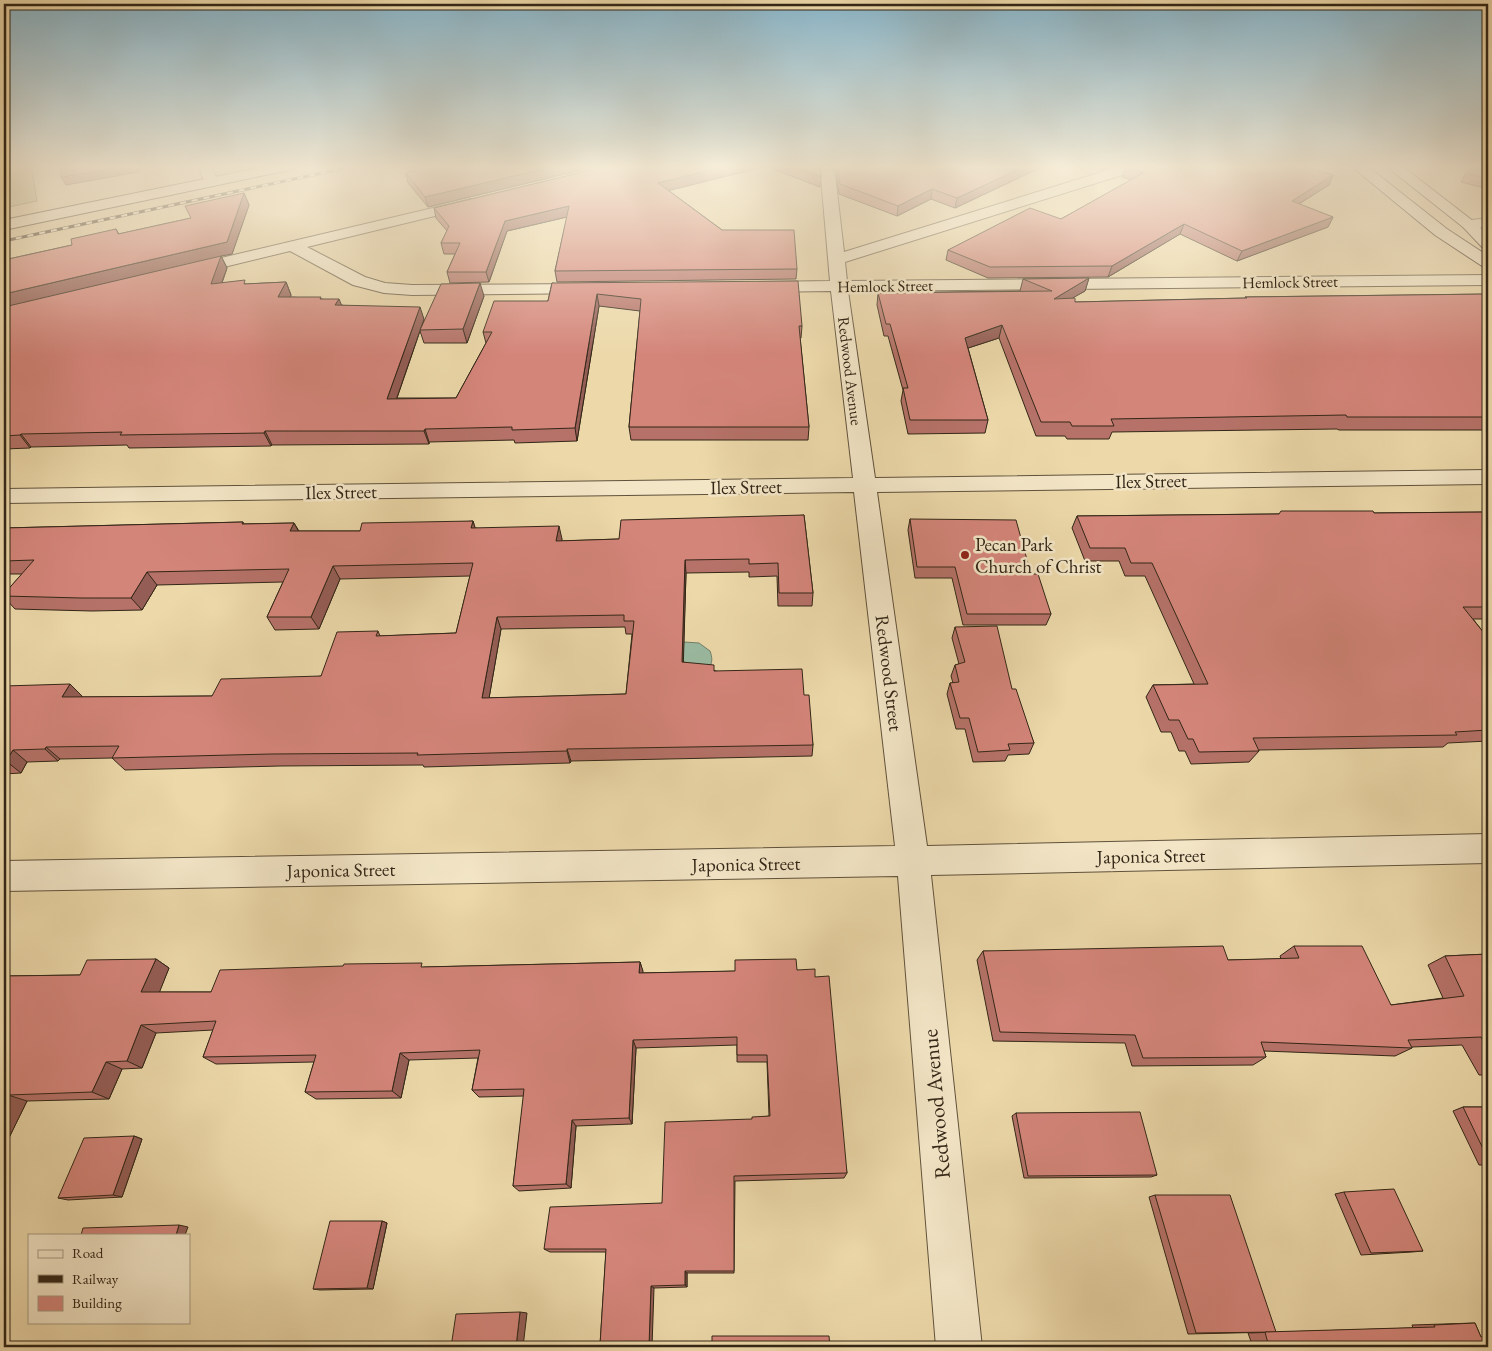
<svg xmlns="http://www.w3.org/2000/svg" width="1492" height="1351" viewBox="0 0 1492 1351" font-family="'EB Garamond',serif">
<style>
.green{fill:#bebc84;stroke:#78714e}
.water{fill:#9abba2;stroke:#707f6a}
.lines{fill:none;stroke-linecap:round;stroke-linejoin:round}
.minor-casing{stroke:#60523c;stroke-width:2}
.secondary-casing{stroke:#322617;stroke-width:2}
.minor{fill:#f3e6c7;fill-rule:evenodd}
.secondary{fill:#f3e6c7;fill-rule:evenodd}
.rail-casing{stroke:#322617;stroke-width:3}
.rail{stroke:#f3e6c7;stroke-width:2;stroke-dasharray:6;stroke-linecap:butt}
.wall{fill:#b67269;stroke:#322617;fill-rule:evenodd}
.shaded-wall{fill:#945d55;stroke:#322617}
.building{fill:#d4857a;stroke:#322617;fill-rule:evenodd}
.poi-dot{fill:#8f2418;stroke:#f3e6c7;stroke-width:2}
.labels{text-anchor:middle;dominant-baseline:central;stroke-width:5;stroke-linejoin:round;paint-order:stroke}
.far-street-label{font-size:16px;fill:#322617;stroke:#f3e6c7}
.street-label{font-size:19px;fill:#322617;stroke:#f3e6c7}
.poi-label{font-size:19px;fill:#322617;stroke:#f3e6c7;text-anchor:start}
.near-street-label{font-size:22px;fill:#322617;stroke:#f3e6c7}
</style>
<rect width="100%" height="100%" fill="#ecd8a9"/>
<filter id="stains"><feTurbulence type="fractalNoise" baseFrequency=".004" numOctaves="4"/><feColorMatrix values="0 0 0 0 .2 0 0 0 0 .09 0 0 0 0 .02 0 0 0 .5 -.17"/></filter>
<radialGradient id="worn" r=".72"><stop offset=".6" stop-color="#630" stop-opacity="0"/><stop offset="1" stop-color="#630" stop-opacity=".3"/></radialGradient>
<path class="green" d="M 4,166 L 31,166 L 37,201 L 4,208 Z"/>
<path class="water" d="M 684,642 L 699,643 L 710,651 C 715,664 709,669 699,676 L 665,654 Z"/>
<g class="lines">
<defs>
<g id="minor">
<path d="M 198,166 L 212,166 L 218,182 L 216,185 L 206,185 Z"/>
<path d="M 820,166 L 834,166 L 844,252 L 1121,166 L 1143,166 L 1141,169 L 845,262 L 847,281 L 1488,275 L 1488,285 L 848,291 L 875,478 L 1488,470 L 1488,484 L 877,492 L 927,846 L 1488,834 L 1488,863 L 931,875 L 982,1347 L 936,1347 L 898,876 L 4,891 L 4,861 L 895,846 L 854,492 L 4,503 L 4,489 L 853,478 L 831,291 L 761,292 L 755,291 L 752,287 L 755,283 L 761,282 L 830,281 Z"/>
<path d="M 471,199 L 476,200 L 478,203 L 476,206 L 307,247 L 365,277 L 385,283 L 412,285 L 588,284 L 594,285 L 597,289 L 594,293 L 412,295 L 384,293 L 353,285 L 290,251 L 187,276 L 181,275 L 179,271 L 181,267 L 187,266 Z"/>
<path d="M 1488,218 L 1488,228 L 1463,227 L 1460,224 L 1463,221 Z"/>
</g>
<g id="secondary">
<path d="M 268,166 L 296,166 L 289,170 L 4,230 L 4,220 Z"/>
<path d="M 1351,166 L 1367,166 L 1447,229 L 1488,256 L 1488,268 L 1482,266 L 1435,235 Z"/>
<path d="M 1386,166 L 1402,166 L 1473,221 L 1488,235 L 1488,249 L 1482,247 L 1463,227 Z"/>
</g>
</defs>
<use href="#minor" class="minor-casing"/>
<use href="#secondary" class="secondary-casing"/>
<use href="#minor" class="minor"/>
<use href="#secondary" class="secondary"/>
<defs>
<path id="rail" d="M 4,241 L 355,166"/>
</defs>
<use href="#rail" class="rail-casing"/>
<use href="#rail" class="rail"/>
</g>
<g class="wall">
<path d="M 404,166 L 598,166 L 428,207 L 408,183 L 406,173 L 410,172 Z"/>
<path d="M 608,166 L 767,166 L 668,190 L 722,230 L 797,269 L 796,279 L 557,282 L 555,271 L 567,217 L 507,231 L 489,282 L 450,283 L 447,272 L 455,254 L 444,254 L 441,243 L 447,231 L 436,218 L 434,208 Z"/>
<path d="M 773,166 L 820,166 L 821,177 L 820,187 L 773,169 Z"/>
<path d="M 835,166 L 1044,166 L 955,208 L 931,199 L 897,216 L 839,194 Z"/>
<path d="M 1088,166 L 1114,166 L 1101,170 Z"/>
<path d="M 1129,166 L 1312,166 L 1309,168 L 1333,175 L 1329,185 L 1299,204 L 1333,217 L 1328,227 L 1237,261 L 1180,234 L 1108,277 L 988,278 L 946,260 L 948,250 L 1061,219 L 1131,180 L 1122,177 L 1125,167 Z"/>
<path d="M 1488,166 L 1488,189 L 1461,182 L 1466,173 Z"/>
<path d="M 244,193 L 249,205 L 232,254 L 221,256 L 227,268 L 222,283 L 247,284 L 286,282 L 291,295 L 290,297 L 322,299 L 341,305 L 424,319 L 422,325 L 484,296 L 467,343 L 424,343 L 420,331 L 397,398 L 456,398 L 486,343 L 483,332 L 548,301 L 552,283 L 802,326 L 801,338 L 800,338 L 809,427 L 808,440 L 631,440 L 629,427 L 640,311 L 599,306 L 577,441 L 515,443 L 514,440 L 429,442 L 429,444 L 272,445 L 271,446 L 129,448 L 127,445 L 31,447 L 30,448 L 4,449 L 4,260 L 72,245 L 116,229 L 119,234 L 191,218 Z"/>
<path d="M 1089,278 L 1085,291 L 1072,298 L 1075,302 L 1245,298 L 1245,297 L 1488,294 L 1488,430 L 1339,430 L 1337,429 L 1112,432 L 1109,439 L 1067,439 L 1065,436 L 1036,436 L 999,338 L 968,348 L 988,420 L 985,433 L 908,434 L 901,401 L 903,390 L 888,336 L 884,336 L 877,305 L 878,293 L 1020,291 L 1023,279 Z"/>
<path d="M 1488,508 L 1488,619 L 1473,619 L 1488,638 L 1488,741 L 1448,743 L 1443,747 L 1259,750 L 1259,751 L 1249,762 L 1191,764 L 1185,751 L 1179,751 L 1171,732 L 1161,732 L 1146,697 L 1153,685 L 1194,684 L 1145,576 L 1125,576 L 1119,561 L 1085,561 L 1072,528 L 1077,516 L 1374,513 L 1485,512 Z"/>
<path d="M 804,515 L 813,593 L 812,606 L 778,606 L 777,576 L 749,577 L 749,572 L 686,573 L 683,662 L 804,695 L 813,745 L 812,756 L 571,761 L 570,763 L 424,767 L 423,765 L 280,766 L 125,770 L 112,758 L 60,759 L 58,761 L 27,762 L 21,773 L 4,774 L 4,686 L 82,696 L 82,697 L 212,696 L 321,676 L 378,631 L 380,636 L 456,633 L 470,576 L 340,579 L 319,629 L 275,630 L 267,617 L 283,582 L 157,585 L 142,610 L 92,611 L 15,609 L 4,597 L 4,594 L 22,574 L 4,574 L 4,528 L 243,522 L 244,524 L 294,523 L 299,531 L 360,531 L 473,521 L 475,528 L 562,539 L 561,541 L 619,539 ZM 625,627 L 626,634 L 632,634 L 626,694 L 489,698 L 501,629 Z"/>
<path d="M 910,519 L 1031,574 L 1051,614 L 1046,625 L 963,625 L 952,578 L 915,578 L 908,530 Z"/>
<path d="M 955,627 L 1012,689 L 1034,743 L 1029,754 L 1008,755 L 1005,761 L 973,762 L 965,729 L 956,729 L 947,694 L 950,683 L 953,683 L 951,676 L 955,665 L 959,664 L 952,638 Z"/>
<path d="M 1294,946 L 1391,1005 L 1443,998 L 1428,965 L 1445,956 L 1488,954 L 1488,1075 L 1479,1075 L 1462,1045 L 1412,1047 L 1412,1048 L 1395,1056 L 1264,1051 L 1266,1057 L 1253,1065 L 1132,1066 L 1125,1043 L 993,1041 L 977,960 L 983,951 L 1228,960 L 1281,959 L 1280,956 Z"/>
<path d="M 156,959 L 169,968 L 159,992 L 211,992 L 426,967 L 640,962 L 643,973 L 797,970 L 815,977 L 847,1173 L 844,1178 L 735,1181 L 734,1273 L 687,1273 L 687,1287 L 654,1288 L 600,1345 L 606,1252 L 550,1252 L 544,1249 L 662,1203 L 752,1119 L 769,1116 L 767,1062 L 737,1062 L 737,1045 L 636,1048 L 632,1124 L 576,1126 L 571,1188 L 519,1191 L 513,1186 L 524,1096 L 479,1097 L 472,1090 L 478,1058 L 409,1060 L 401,1098 L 316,1099 L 305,1092 L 314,1062 L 216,1064 L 203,1057 L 213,1030 L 156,1033 L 142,1068 L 122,1069 L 109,1099 L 27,1101 L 4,1148 L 4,976 L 80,975 Z"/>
<path d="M 1463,1107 L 1488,1107 L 1488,1165 L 1479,1165 L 1453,1111 Z"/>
<path d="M 1016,1113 L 1157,1175 L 1151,1177 L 1024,1178 L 1012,1116 Z"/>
<path d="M 134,1136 L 142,1139 L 122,1197 L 68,1200 L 58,1198 Z"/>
<path d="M 1344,1192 L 1423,1251 L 1412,1252 L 1361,1255 L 1335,1194 Z"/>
<path d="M 1155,1195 L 1276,1332 L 1188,1334 L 1149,1197 Z"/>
<path d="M 382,1221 L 387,1223 L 373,1289 L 320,1290 L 313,1289 Z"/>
<path d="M 1475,1323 L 1481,1337 L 1488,1347 L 1253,1347 L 1248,1333 L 1413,1328 L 1412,1325 Z"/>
</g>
<g class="shaded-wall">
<path d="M 126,166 L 138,166 L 139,172 L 66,185 L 61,177 Z"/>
<path d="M 556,166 L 598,166 L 428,207 L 425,197 Z"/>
<path d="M 727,166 L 767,166 L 659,193 L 658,183 Z"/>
<path d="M 1026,166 L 1044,166 L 955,208 L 957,198 Z"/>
<path d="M 1102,166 L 1114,166 L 1101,170 Z"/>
<path d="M 1333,175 L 1329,185 L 1287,211 L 1292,201 Z"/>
<path d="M 932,189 L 931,199 L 897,216 L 898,206 Z"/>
<path d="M 244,193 L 249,205 L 232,254 L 221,256 L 227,268 L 217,296 L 4,308 L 4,294 L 227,242 Z"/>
<path d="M 569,206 L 571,216 L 507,231 L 489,282 L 486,272 L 505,221 Z"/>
<path d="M 1333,217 L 1328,227 L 1237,261 L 1242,251 Z"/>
<path d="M 1184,224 L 1180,234 L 1108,277 L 1112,266 Z"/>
<path d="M 1089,278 L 1085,291 L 1050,311 L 1054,299 Z"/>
<path d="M 286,282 L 291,295 L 284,310 L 278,297 Z"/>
<path d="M 480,283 L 484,296 L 467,343 L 463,329 Z"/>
<path d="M 597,294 L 599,306 L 577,441 L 575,428 Z"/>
<path d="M 339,299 L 344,311 L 335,305 Z"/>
<path d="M 420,307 L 424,319 L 392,412 L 387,399 Z"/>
<path d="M 1002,325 L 999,338 L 962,350 L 965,338 Z"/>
<path d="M 425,429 L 429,442 L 429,444 L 424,431 Z"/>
<path d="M 265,431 L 272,445 L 271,446 L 264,433 Z"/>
<path d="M 21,434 L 31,447 L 30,448 L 20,435 Z"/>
<path d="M 473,521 L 477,534 L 471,528 Z"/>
<path d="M 294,523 L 301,536 L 290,531 Z"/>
<path d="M 559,526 L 562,539 L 559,554 L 556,541 Z"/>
<path d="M 685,560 L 686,573 L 683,675 L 682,662 Z"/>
<path d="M 333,566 L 340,579 L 319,629 L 311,617 Z"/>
<path d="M 147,572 L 157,585 L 142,610 L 131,598 Z"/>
<path d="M 497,617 L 501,629 L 487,710 L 482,698 Z"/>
<path d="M 70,684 L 82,696 L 74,710 L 62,697 Z"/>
<path d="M 46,747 L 60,759 L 58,761 L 45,749 Z"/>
<path d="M 567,749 L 571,761 L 570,763 L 567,751 Z"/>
<path d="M 13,750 L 27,762 L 21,773 L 6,761 Z"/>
<path d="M 156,959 L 169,968 L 156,1001 L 141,992 Z"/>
<path d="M 640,962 L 643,971 L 642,982 L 639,973 Z"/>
<path d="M 141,1025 L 156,1033 L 142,1068 L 127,1061 Z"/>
<path d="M 633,1040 L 636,1048 L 632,1124 L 629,1118 Z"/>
<path d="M 400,1053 L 409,1060 L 401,1098 L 392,1091 Z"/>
<path d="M 106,1062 L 122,1069 L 109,1099 L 92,1092 Z"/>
<path d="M 8,1095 L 27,1101 L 4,1148 L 4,1103 Z"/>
<path d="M 572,1120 L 576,1126 L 571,1188 L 566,1184 Z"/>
<path d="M 134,1136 L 142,1139 L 122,1197 L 113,1195 Z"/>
<path d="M 382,1221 L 387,1223 L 373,1289 L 367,1288 Z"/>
<path d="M 179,1225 L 188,1227 L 185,1235 L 176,1235 Z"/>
<path d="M 685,1271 L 687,1273 L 687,1287 L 685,1285 Z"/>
<path d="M 651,1286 L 654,1288 L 652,1347 L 649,1347 Z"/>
<path d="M 520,1312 L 527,1313 L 523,1347 L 516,1347 Z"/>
</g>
<g class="building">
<path d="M 60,166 L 126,166 L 61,177 Z"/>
<path d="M 410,166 L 556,166 L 425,197 L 406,173 L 415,171 Z"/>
<path d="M 608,166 L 727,166 L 658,183 L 722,230 L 794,230 L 797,269 L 555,271 L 569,206 L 505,221 L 486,272 L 447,272 L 460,243 L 441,243 L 449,226 L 434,208 Z"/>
<path d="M 791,166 L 820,166 L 821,177 Z"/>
<path d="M 837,166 L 1026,166 L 957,198 L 932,189 L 898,206 L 840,184 Z"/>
<path d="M 1129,166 L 1303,166 L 1333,175 L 1292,201 L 1333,217 L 1242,251 L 1184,224 L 1112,266 L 990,267 L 948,250 L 1030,208 L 1061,219 L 1143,173 L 1125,167 Z"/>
<path d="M 1474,166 L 1488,166 L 1488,179 L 1466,173 Z"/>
<path d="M 244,193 L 227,242 L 4,294 L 4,260 L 72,245 L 71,239 L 116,229 L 118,234 L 191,218 L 185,206 Z"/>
<path d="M 221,256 L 211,284 L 245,280 L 244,284 L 286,282 L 278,297 L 321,297 L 320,299 L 339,299 L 335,305 L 420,307 L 387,399 L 456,398 L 492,332 L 483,332 L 494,301 L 548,301 L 552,283 L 798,281 L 802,326 L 799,326 L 809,427 L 629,427 L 641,299 L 597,294 L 575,428 L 512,430 L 512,427 L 425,429 L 424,431 L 265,431 L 264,433 L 120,435 L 122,432 L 21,434 L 20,435 L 4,436 L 4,307 Z"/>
<path d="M 1089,278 L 1054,299 L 1075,298 L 1075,302 L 1247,298 L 1245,297 L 1488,294 L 1488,417 L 1347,417 L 1346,415 L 1111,419 L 1114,426 L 1072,426 L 1070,422 L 1041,422 L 1002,325 L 965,338 L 988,420 L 910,420 L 903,388 L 908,388 L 890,324 L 886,324 L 878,293 L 1052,291 L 1023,279 Z"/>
<path d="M 480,283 L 463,329 L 420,330 L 441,284 Z"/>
<path d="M 1281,511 L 1373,511 L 1374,513 L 1488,512 L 1488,607 L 1463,607 L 1488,638 L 1488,730 L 1455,732 L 1457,735 L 1253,738 L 1259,751 L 1199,752 L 1193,739 L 1188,739 L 1179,720 L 1169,720 L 1153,685 L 1208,684 L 1152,563 L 1131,563 L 1125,548 L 1090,548 L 1077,516 L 1279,514 Z"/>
<path d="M 804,515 L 813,593 L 779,593 L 778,563 L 749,564 L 749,559 L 685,560 L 682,662 L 714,665 L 714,671 L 802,669 L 804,695 L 809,695 L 813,745 L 567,749 L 567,751 L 417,755 L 418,753 L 271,754 L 112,758 L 119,746 L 46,747 L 45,749 L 13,750 L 6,761 L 4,761 L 4,686 L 70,684 L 62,697 L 212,696 L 221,679 L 321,676 L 337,632 L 378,631 L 376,636 L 456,633 L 473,563 L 333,566 L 311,617 L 267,617 L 289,569 L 147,572 L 131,598 L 81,598 L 4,596 L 4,594 L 34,560 L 4,561 L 4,528 L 243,522 L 242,524 L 294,523 L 290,531 L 360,531 L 362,523 L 473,521 L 471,528 L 559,526 L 556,541 L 619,539 L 621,520 ZM 624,615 L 624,621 L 634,621 L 626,694 L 482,698 L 497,617 Z"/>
<path d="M 910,519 L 1016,520 L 1031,574 L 1038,574 L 1051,614 L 967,614 L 955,567 L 917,567 Z"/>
<path d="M 997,626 L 1012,689 L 1016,689 L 1034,743 L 1008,744 L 1010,750 L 978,752 L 969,718 L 960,718 L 950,683 L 959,682 L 955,665 L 965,662 L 955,627 Z"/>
<path d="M 1223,946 L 1228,960 L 1299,958 L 1294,946 L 1362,946 L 1391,1005 L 1464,996 L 1445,956 L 1488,954 L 1488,1050 L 1481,1037 L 1408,1040 L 1412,1048 L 1261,1042 L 1266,1057 L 1143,1058 L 1135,1035 L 1000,1032 L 983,951 Z"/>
<path d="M 156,959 L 141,992 L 211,992 L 220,970 L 343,966 L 344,964 L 422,963 L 421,967 L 640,962 L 639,973 L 735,971 L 735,960 L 796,959 L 797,970 L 815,969 L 815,977 L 829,976 L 847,1173 L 734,1176 L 734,1271 L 685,1271 L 685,1285 L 651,1286 L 649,1347 L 591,1347 L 591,1346 L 600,1345 L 606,1249 L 544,1249 L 550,1207 L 662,1203 L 665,1122 L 752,1119 L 752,1117 L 770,1116 L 767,1055 L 737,1055 L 737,1037 L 633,1040 L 629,1118 L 572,1120 L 566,1184 L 513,1186 L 524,1089 L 472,1090 L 480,1050 L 400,1053 L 392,1091 L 305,1092 L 316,1055 L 203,1057 L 216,1021 L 141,1025 L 127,1061 L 106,1062 L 92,1092 L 8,1095 L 4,1103 L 4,976 L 80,975 L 87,960 Z"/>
<path d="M 1463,1107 L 1488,1107 L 1488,1159 Z"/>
<path d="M 1140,1112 L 1157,1175 L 1028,1176 L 1016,1113 Z"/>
<path d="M 134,1136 L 113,1195 L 58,1198 L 84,1138 Z"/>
<path d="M 1394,1189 L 1423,1251 L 1371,1253 L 1344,1192 Z"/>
<path d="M 1155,1195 L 1230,1195 L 1276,1332 L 1196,1333 Z"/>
<path d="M 330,1221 L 382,1221 L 367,1288 L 313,1289 Z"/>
<path d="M 179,1225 L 176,1235 L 81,1235 L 83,1228 Z"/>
<path d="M 520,1312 L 516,1347 L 451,1347 L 456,1314 Z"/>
<path d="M 1475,1323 L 1481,1337 L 1488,1337 L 1488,1347 L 1269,1347 L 1265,1332 L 1435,1327 L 1434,1325 Z"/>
<path d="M 712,1336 L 829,1336 L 830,1347 L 712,1347 Z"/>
</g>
<linearGradient id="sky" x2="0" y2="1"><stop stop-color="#89b7cc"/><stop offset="0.47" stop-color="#f6edd8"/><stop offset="1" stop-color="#f6edd8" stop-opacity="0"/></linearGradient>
<rect width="1492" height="355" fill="url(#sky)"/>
<circle class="poi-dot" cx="965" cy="555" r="5"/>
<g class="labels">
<g class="far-street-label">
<text transform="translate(1290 282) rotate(-1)">Hemlock Street</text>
<text transform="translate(885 286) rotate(-1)">Hemlock Street</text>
<text transform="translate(850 371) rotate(83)">Redwood Avenue</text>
</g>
<g class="street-label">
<text transform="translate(1151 481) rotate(-1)">Ilex Street</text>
<text transform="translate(746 487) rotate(-1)">Ilex Street</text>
<text transform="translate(341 492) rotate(-1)">Ilex Street</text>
<text transform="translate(889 673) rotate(83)">Redwood Street</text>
<text transform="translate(1151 856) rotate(-1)">Japonica Street</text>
<text transform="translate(746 864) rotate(-1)">Japonica Street</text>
<text transform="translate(341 870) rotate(-1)">Japonica Street</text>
</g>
<g class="poi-label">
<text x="975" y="544">Pecan Park<tspan x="975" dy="22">Church of Christ</tspan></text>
</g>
<g class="near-street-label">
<text transform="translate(936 1104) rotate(-95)">Redwood Avenue</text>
</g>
</g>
<rect width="1492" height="1351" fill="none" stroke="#ecd8a9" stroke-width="20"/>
<rect x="5" y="5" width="1482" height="1341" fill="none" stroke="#322617" stroke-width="2.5"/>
<rect x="10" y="10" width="1472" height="1331" fill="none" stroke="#322617"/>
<rect x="28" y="1234" width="162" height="90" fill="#f3e6c7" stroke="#a69981"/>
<rect x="38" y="1250" width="25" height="8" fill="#f3e6c7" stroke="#a69981"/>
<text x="72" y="1258" font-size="15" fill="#322617">Road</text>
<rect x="38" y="1275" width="25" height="8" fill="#322617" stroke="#a69981"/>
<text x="72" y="1284" font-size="15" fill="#322617">Railway</text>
<rect x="38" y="1296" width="25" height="15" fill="#d4857a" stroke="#a69981"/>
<text x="72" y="1308" font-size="15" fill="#322617">Building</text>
<rect width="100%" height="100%" filter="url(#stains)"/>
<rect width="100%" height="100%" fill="url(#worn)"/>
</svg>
